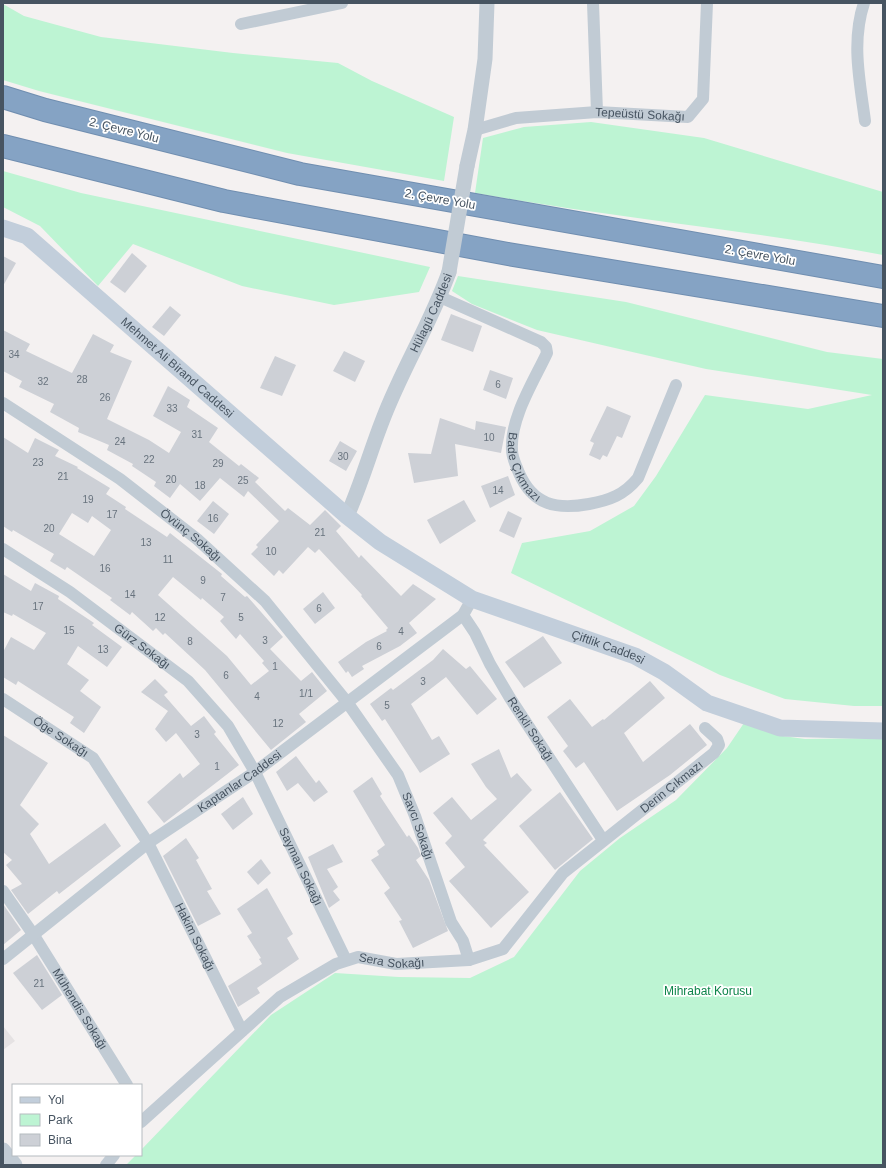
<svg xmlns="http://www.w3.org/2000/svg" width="886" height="1168" viewBox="0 0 886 1168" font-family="Arial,sans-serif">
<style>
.education{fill:#e5e2e3}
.green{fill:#bdf4d3}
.building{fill:#cdd0d6;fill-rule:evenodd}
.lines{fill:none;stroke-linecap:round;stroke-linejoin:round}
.motorway-casing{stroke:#708eb0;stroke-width:24}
.minor{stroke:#c1cbd4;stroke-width:12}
.tertiary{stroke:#c1cbd4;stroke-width:15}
.secondary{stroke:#c2cedb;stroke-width:17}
.motorway{stroke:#85a3c4;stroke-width:22}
.tertiary-bridge{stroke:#c1cbd4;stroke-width:15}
.labels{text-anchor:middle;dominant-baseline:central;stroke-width:3.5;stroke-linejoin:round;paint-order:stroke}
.number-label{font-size:10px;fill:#68737e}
.street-label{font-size:12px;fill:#475461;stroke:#fff}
.park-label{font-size:12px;fill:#0f854b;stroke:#fff}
</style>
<rect width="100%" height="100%" fill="#f4f1f1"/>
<path class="education" d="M 3,1026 L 15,1041 L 3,1050 Z"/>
<g class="green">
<path d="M 3,4 L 24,16 L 101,37 L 233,53 L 338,63 L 372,81 L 454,117 L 444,181 L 287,153 L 39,91 L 3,80 Z"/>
<path d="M 591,122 L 704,138 L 883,192 L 883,255 C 748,230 610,217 475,193 L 483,138 L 524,127 Z"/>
<path d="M 3,171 L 81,193 L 430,267 L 419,292 L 334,305 L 242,286 L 133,244 L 98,286 L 40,226 L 3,207 Z"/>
<path d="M 458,276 L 626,302 L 827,352 L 883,359 L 883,706 L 854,706 L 785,699 L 720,675 L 511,573 L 522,543 L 590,531 L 634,506 L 656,476 L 705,395 L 808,409 L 872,395 L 706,369 L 537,330 L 472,304 L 452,291 Z"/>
<path d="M 744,723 L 783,736 L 805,739 L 883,738 L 883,1165 L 126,1165 L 136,1155 L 141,1155 L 141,1150 L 271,1015 L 335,973 L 399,977 L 470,978 L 514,957 L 580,871 L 620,838 L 676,800 L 727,748 Z"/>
</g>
<g class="building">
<path d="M 132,253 L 147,266 L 125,293 L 110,282 Z"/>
<path d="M 3,256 L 16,263 L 3,286 Z"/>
<path d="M 170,306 L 181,315 L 164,336 L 152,327 Z"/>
<path d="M 451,314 L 482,326 L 473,352 L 441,340 Z"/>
<path d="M 3,330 L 30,344 L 26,351 L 72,373 L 93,334 L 114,345 L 110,352 L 132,361 L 107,419 L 149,440 L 169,453 L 181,432 L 153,416 L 168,386 L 190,400 L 187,407 L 218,428 L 209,442 L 239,466 L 241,464 L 259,478 L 255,482 L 285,511 L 288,508 L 310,525 L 325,510 L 341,526 L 336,531 L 359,558 L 361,555 L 401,596 L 413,584 L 436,599 L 409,623 L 417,633 L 400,646 L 362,666 L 364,669 L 352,677 L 348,671 L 346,673 L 338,662 L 366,642 L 387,631 L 386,630 L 388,628 L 361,596 L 362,595 L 319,549 L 315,553 L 308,547 L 283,574 L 279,570 L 274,576 L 251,554 L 258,547 L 256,545 L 279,521 L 248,491 L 244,497 L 220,478 L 200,501 L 180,484 L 170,498 L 154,486 L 156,482 L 132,466 L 133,464 L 107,450 L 109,445 L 78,432 L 79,428 L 50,412 L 54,404 L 19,387 L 22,381 L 3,371 Z"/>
<path d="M 344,351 L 365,361 L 355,382 L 333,371 Z"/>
<path d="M 275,356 L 296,365 L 282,396 L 260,388 Z"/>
<path d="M 490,370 L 513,378 L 506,399 L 483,390 Z"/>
<path d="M 607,406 L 631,416 L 622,438 L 617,436 L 607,457 L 603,455 L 600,460 L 589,455 L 594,443 L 590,441 Z"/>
<path d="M 440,418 L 475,430 L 476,421 L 506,427 L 501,453 L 455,444 L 458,476 L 414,483 L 408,453 L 431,454 Z"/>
<path d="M 3,437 L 28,453 L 35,438 L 59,450 L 55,456 L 78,467 L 77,468 L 110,488 L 106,494 L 126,507 L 125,509 L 167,537 L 170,533 L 222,574 L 221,576 L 245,597 L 247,596 L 283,637 L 270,649 L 301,681 L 312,672 L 327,691 L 299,714 L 306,722 L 271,750 L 205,670 L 165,633 L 163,635 L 156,628 L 153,631 L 132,612 L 130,615 L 110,600 L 112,598 L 67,567 L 65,570 L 50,561 L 54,554 L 13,530 L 12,532 L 3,526 ZM 72,513 L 88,523 L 92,516 L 111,530 L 94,556 L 59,534 ZM 173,577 L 201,600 L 202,598 L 224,617 L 220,621 L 236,639 L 240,634 L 264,661 L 262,663 L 269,671 L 251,685 L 227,656 L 158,595 Z"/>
<path d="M 340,441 L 357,451 L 346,471 L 329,461 Z"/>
<path d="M 508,476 L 515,495 L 490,508 L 481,486 Z"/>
<path d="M 464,500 L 476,521 L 440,544 L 427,520 Z"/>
<path d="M 213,501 L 229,514 L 214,534 L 197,521 Z"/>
<path d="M 508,511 L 522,518 L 514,538 L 499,531 Z"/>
<path d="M 3,574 L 31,591 L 35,583 L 59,596 L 58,599 L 94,623 L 92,625 L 122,647 L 107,667 L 78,646 L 67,664 L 89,680 L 80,691 L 101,707 L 84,733 L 70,723 L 74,717 L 18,681 L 16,685 L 3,677 L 3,652 L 11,637 L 34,650 L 46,633 L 13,614 L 12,616 L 3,612 Z"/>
<path d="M 323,592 L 335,608 L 315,624 L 303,609 Z"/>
<path d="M 543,636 L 562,663 L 524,688 L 505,662 Z"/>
<path d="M 443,649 L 466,669 L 470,666 L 497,699 L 477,715 L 446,677 L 411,704 L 432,740 L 439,736 L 450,754 L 420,773 L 385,719 L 382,721 L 370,704 L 391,688 L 393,690 L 433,660 Z"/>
<path d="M 155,679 L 168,692 L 164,695 L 191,726 L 204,716 L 216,732 L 214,734 L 239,765 L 164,823 L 147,802 L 180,773 L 183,778 L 200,764 L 176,733 L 166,742 L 155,729 L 168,711 L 141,692 Z"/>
<path d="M 650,681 L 665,698 L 624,733 L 643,762 L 690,724 L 707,745 L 670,775 L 617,811 L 584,762 L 576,768 L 563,751 L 568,746 L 547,717 L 570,699 L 592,727 L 603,719 L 604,720 Z"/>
<path d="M 3,735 L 48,763 L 20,805 L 39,824 L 30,834 L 49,864 L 105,823 L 121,846 L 59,894 L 57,891 L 28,914 L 11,890 L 22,884 L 6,865 L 12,860 L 3,852 Z"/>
<path d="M 499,749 L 511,778 L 517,773 L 532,790 L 483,840 L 487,843 L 484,845 L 529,892 L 491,928 L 449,881 L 465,867 L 445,843 L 452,836 L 433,813 L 452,797 L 471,820 L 497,799 L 486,787 L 471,764 Z"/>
<path d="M 296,756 L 316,783 L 319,780 L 328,792 L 314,802 L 298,783 L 287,791 L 276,772 Z"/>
<path d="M 372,777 L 382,794 L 380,796 L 407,837 L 409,835 L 418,848 L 421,856 L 416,860 L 429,880 L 448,931 L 413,948 L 399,921 L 402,920 L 384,893 L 390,888 L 371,860 L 379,855 L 377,851 L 385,845 L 353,791 Z"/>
<path d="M 560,792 L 593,839 L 555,870 L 519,826 Z"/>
<path d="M 243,797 L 253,814 L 233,830 L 221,814 Z"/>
<path d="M 186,838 L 199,858 L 196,860 L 212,889 L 207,891 L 221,914 L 198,926 L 163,856 Z"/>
<path d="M 333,844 L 343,862 L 327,869 L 338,887 L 333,891 L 340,900 L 329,908 L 308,857 Z"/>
<path d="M 261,859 L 271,873 L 258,885 L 247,872 Z"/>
<path d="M 267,888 L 293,934 L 287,938 L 299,959 L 257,988 L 260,993 L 238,1007 L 228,986 L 262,964 L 259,959 L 261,958 L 247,936 L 252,933 L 237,909 Z"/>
<path d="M 3,904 L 21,930 L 3,945 Z"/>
<path d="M 37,955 L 62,995 L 42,1010 L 13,973 Z"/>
</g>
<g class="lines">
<defs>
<g id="motorway">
<path d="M 3,97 L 45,110 L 300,174 L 883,277"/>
<path d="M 3,146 L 224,201 L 508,254 L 883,316"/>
</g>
</defs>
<use href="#motorway" class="motorway-casing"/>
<g class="minor">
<path d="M 593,3 L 597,112"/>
<path d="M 864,3 C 851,42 860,82 865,121"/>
<path d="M 241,24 L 342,3"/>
<path id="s1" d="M 475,130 L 516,118 L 597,112 L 688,117 L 703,99 L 707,3"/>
<path id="s2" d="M 440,297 L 541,342 L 546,347 L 547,353 C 534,381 510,418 512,450 C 512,458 516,465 519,473 C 533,505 556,510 589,504 C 610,500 624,495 638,478 L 676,385"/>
<path id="s3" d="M 3,403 L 120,479 L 197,539 L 265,601 L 347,702 L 398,775 L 415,816 L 451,922 L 463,941 L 469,960"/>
<path id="s4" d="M 3,549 L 70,592 L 188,681 L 228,726 L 255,772 L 346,960"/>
<path id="s5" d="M 463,615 L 475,633 L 490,664 L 510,698 L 603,840"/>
<path id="s6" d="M 3,699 L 93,758 L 148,843 L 242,1031"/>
<path id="s7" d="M 3,891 L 33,934 L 127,1085"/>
<path id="s8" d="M 3,959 L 148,843 L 255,772 L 463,615 L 472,599"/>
<path id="s9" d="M 141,1122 L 280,997 L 336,964 L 358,957 L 396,964 L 469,960 L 503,949 L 563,873 L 714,753 L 719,745 L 717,739 L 705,728"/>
<path d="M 106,1165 L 114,1155"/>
</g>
<g class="tertiary">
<path d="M 467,166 L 475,130 L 485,59 L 487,3"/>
<path id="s10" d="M 347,516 C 361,485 370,452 383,419 C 402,369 431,323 449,272"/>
<path d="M 3,1150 L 15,1165"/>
</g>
<path class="secondary" id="s11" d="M 3,228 L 27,236 L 347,516 L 380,542 L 472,599 L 635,656 L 664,672 L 707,703 L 780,728 L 883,731"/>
<use href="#motorway" class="motorway"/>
<path class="tertiary-bridge" d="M 449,272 L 467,166"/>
</g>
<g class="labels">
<g class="number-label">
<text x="14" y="354">34</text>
<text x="82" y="379">28</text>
<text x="43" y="381">32</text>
<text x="498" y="384">6</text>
<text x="105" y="397">26</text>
<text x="172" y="408">33</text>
<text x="197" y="434">31</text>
<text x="489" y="437">10</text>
<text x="120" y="441">24</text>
<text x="343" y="456">30</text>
<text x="149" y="459">22</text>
<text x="38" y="462">23</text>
<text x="218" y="463">29</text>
<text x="63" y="476">21</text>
<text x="171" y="479">20</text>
<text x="243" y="480">25</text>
<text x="200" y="485">18</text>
<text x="498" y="490">14</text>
<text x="88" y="499">19</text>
<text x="112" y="514">17</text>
<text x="213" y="518">16</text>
<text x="49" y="528">20</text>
<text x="320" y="532">21</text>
<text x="146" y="542">13</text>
<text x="271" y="551">10</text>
<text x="168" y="559">11</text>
<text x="105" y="568">16</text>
<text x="203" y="580">9</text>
<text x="130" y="594">14</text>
<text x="223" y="597">7</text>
<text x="38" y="606">17</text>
<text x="319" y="608">6</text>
<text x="160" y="617">12</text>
<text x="241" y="617">5</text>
<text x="69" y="630">15</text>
<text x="401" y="631">4</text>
<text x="265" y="640">3</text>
<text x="190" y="641">8</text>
<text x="379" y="646">6</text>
<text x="103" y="649">13</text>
<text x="275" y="666">1</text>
<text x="226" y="675">6</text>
<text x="423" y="681">3</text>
<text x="306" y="693">1/1</text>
<text x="257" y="696">4</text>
<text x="387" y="705">5</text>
<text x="278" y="723">12</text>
<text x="197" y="734">3</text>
<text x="217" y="766">1</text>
<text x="39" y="983">21</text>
</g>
<g class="street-label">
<text stroke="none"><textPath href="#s1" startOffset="167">Tepeüstü Sokağı</textPath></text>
<text transform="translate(124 130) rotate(14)">2. Çevre Yolu</text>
<text transform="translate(440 199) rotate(10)">2. Çevre Yolu</text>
<text transform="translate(760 255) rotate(10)">2. Çevre Yolu</text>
<text stroke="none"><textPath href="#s10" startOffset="220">Hülagü Caddesi</textPath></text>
<text stroke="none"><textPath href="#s11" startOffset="225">Mehmet Ali Birand Caddesi</textPath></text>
<text stroke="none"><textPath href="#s2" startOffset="248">Bade Çıkmazı</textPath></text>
<text stroke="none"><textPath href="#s3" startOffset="230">Övünç Sokağı</textPath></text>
<text stroke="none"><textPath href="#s4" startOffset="170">Gürz Sokağı</textPath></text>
<text stroke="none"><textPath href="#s11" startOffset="745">Çiftlik Caddesi</textPath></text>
<text stroke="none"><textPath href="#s5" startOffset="133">Renkli Sokağı</textPath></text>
<text stroke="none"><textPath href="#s6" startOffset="69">Öḡe Sokağı</textPath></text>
<text stroke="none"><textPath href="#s8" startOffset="296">Kaptanlar Caddesi</textPath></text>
<text stroke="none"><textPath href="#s9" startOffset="658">Derin Çıkmazı</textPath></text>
<text stroke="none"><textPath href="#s3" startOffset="603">Savcı Sokağı</textPath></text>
<text stroke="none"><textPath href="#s4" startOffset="446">Sayman Sokağı</textPath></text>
<text stroke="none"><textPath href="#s6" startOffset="314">Hakim Sokağı</textPath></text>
<text stroke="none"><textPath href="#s9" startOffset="309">Sera Sokağı</textPath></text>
<text stroke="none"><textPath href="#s7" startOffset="141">Mühendis Sokağı</textPath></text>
</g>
<g class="park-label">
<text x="708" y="991">Mihrabat Korusu</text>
</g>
</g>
<rect width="886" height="1168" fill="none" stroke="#475461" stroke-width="8"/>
<rect x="12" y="1084" width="130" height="72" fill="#ffffff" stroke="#b5bbc0"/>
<rect x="20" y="1097" width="20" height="6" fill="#c2cedb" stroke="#b5bbc0"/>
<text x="48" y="1104" font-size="12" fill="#475461">Yol</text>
<rect x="20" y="1114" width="20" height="12" fill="#bdf4d3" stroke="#b5bbc0"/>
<text x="48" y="1124" font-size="12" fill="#475461">Park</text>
<rect x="20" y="1134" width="20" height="12" fill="#cdd0d6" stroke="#b5bbc0"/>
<text x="48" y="1144" font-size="12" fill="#475461">Bina</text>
</svg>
